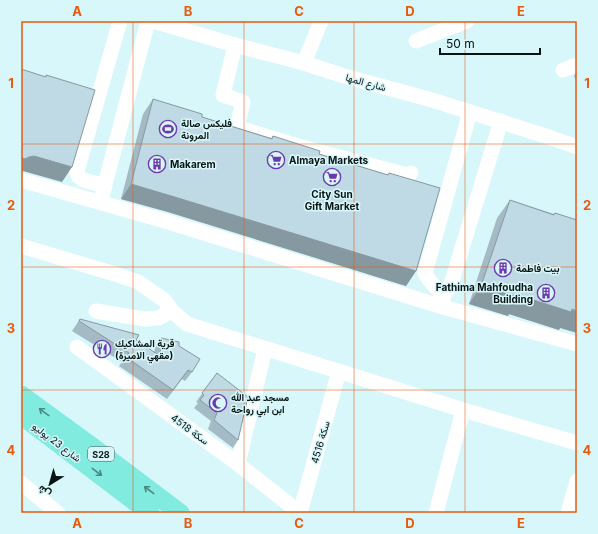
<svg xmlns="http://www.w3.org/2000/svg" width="598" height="534" viewBox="0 0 598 534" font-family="Inter,Vazirmatn,sans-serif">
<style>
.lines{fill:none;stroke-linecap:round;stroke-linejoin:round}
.minor{stroke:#fff;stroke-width:15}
.major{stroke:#82ebe0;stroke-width:19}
.wall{fill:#a4bbc5}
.shaded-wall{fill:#8699a0}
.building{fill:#bfdae5;stroke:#8699a0}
.oneway{stroke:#4b8a84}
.grid{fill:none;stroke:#e8590c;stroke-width:1;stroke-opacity:0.55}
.labels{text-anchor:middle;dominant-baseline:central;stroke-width:3;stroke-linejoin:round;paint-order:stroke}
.shield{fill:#d8f7fa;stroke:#465759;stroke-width:1}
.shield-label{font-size:9px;font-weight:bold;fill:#081314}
.street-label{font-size:10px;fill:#081314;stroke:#d8f7fa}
.poi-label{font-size:10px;font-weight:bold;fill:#081314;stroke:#d8f7fa;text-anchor:start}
.neatline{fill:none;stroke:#e8590c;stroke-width:1.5}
.grid-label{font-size:13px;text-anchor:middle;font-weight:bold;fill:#e8590c}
</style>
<rect width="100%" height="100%" fill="#d8f7fa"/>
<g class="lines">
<g class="minor">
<path d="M 153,21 L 235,45 L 304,63 L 344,76 L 432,100 L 549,137 L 577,147"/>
<path d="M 416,41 L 467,21"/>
<path d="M 235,45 L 223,95 L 243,102 L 237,127 C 293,146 351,160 407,175 L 411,173"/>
<path d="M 304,63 L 321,21"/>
<path d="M 563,70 L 577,65"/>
<path d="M 21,180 L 165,221 L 443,307 L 577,344"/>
<path d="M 105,186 L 83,180 L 78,176 L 77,171 L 120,21"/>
<path d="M 102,196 L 148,21"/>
<path d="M 21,246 L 115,274 L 138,282 L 164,300 L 172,311 L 187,324 L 463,410 L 577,443"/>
<path d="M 443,295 C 436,288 429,282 425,273 L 470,112"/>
<path d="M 443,304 L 443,295 L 449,288 L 452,281 L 501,121"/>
<path d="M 96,311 L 144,319 L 158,318 L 172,311"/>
<path d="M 77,347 L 238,464 L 300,513"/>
<path d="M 238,464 L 265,349"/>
<path d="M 21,483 L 58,513"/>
<path d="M 300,513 L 339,371"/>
<path d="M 436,513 L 463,410"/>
<path d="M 568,513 L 577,481"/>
</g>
<g class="major">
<path d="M 21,395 L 95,449 L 180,513"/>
<path d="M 21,415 L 150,513"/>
</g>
</g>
<g class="wall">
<path d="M 577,71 L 577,83 L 574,76 Z"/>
<path d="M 153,99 L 202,117 L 271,138 L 273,136 L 319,154 L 388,175 L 389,173 L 416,271 L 406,286 L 168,212 L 121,199 L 143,114 Z"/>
<path d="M 510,200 L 554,214 L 555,213 L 560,328 L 559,330 L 509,314 L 508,316 L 469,304 L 497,218 Z"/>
<path d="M 80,319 L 136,340 L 154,353 L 155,348 L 161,338 L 179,346 L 192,372 L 185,381 L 182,379 L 167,399 L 119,366 L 122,362 L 72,331 Z"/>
<path d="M 217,373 L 238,440 L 233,448 L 208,429 L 211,421 L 194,408 L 198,403 L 196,402 Z"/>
</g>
<g class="shaded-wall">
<path d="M 34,156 L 72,167 L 62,182 L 23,171 L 21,171 L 21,159 L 22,158 L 29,157 Z"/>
<path d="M 131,184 L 178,198 L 416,271 L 406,286 L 168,212 L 121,199 Z"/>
<path d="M 481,286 L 577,311 L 577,333 L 560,328 L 559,330 L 509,314 L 508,316 L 469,304 Z"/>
</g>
<g class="building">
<path d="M 21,69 L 46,77 L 46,75 L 95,90 L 72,167 L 34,156 L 29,157 L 25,159 L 22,158 L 21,157 Z"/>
<path d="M 153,99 L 202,114 L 202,117 L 272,139 L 273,136 L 320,151 L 319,154 L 388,175 L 389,173 L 440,188 L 416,271 L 178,198 L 131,184 Z"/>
<path d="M 510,200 L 554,215 L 555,213 L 577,220 L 577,311 L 572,309 L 571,312 L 521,296 L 521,298 L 481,286 Z"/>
<path d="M 80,319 L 139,335 L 136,340 L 160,356 L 161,338 L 179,342 L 179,346 L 200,359 L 192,372 L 188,370 L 173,390 L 126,357 L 129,353 L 79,321 Z"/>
<path d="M 217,373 L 248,397 L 238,440 L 214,420 L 217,413 L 200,400 L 204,395 L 202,393 Z"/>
<path d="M 21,510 L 25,513 L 21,513 Z"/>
</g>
<defs><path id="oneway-shaft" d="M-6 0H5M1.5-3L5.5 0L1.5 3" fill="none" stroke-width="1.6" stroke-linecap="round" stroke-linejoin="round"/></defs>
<g class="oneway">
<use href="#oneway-shaft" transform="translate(44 412) rotate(-144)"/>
<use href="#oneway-shaft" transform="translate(97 472) rotate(37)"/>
<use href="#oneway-shaft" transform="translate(149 490) rotate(-143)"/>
</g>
<path class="grid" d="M 133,21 L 133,513M 244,21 L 244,513M 354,21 L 354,513M 465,21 L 465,513M 21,144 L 577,144M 21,267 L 577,267M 21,390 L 577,390"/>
<defs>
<symbol id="stadium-ring" viewBox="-11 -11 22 22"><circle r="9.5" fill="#d8f7fa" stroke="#6c39b0" stroke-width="1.5"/><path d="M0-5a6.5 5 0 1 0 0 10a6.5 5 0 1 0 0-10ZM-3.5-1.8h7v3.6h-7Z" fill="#6c39b0"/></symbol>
<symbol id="supermarket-ring" viewBox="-11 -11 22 22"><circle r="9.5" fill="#d8f7fa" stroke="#6c39b0" stroke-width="1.5"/><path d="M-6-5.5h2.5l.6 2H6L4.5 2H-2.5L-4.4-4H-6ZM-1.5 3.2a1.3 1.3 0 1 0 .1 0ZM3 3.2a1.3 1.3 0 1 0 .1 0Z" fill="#6c39b0"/></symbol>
<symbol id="building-ring" viewBox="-11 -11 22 22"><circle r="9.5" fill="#d8f7fa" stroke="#6c39b0" stroke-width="1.5"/><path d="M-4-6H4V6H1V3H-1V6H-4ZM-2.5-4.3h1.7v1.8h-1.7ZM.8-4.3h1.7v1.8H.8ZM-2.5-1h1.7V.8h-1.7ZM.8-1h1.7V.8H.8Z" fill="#6c39b0"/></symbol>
<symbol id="restaurant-ring" viewBox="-11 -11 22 22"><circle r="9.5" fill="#d8f7fa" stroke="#6c39b0" stroke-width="1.5"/><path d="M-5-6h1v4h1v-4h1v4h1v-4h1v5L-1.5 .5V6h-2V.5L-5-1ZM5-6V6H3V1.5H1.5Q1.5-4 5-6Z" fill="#6c39b0"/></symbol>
<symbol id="mosque-ring" viewBox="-11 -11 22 22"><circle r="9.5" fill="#d8f7fa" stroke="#6c39b0" stroke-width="1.5"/><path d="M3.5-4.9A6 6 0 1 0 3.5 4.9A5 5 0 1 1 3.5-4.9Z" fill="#6c39b0"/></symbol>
</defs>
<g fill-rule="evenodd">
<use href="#stadium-ring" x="158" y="119" width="20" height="20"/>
<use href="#supermarket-ring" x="266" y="150" width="20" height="20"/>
<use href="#building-ring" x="147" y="154" width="20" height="20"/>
<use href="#supermarket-ring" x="322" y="167" width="20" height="20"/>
<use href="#building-ring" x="493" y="258" width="20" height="20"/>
<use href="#building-ring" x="536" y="283" width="20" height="20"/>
<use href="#restaurant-ring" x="92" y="339" width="20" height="20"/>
<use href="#mosque-ring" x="208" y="393" width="20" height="20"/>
</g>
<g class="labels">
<rect class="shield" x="88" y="447" width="26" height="14" rx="3"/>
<g class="shield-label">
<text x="101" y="454">S28</text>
</g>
<g class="street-label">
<text transform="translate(366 82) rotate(15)">شارع المها</text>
<text transform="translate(190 429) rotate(36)">سكة 4518</text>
<text transform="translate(57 442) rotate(37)">شارع 23 يوليو</text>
<text transform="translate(320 442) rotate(-74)">سكة 4516</text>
</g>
<g class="poi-label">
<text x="181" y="123">فليكس صالة<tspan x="181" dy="12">المرونة</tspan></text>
<text x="289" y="160">Almaya Markets</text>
<text x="170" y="164">Makarem</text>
<text x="332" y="194" text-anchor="middle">City Sun<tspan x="332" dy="12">Gift Market</tspan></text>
<text x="516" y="268">بيت فاطمة</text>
<text x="533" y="287" text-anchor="end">Fathima Mahfoudha<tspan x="533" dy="12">Building</tspan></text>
<text x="115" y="343">قرية المشاكيك<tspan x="115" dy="12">(مقهي الاميرة)</tspan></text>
<text x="231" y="397">مسجد عبد الله<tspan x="231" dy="12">ابن ابي رواحة</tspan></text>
</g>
</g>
<rect width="598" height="534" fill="none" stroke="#d8f7fa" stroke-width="44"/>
<g transform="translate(50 484) rotate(217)" stroke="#d8f7fa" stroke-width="3" paint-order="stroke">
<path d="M0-3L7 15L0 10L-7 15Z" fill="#081314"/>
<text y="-6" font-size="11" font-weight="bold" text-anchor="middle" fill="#081314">ش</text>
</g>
<path d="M440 48v6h100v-6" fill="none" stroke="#081314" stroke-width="2"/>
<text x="446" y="48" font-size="12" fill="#081314" stroke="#d8f7fa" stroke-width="3" paint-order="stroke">50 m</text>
<rect x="22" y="22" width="554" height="490" class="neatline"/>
<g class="grid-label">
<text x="77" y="16">A</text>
<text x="188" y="16">B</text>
<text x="299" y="16">C</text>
<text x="410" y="16">D</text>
<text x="521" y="16">E</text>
<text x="11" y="88">1</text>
<text x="587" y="88">1</text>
<text x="11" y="210">2</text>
<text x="587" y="210">2</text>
<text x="11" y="333">3</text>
<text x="587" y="333">3</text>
<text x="11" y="455">4</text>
<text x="587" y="455">4</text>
<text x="77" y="528">A</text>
<text x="188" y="528">B</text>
<text x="299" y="528">C</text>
<text x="410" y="528">D</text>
<text x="521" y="528">E</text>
</g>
</svg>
